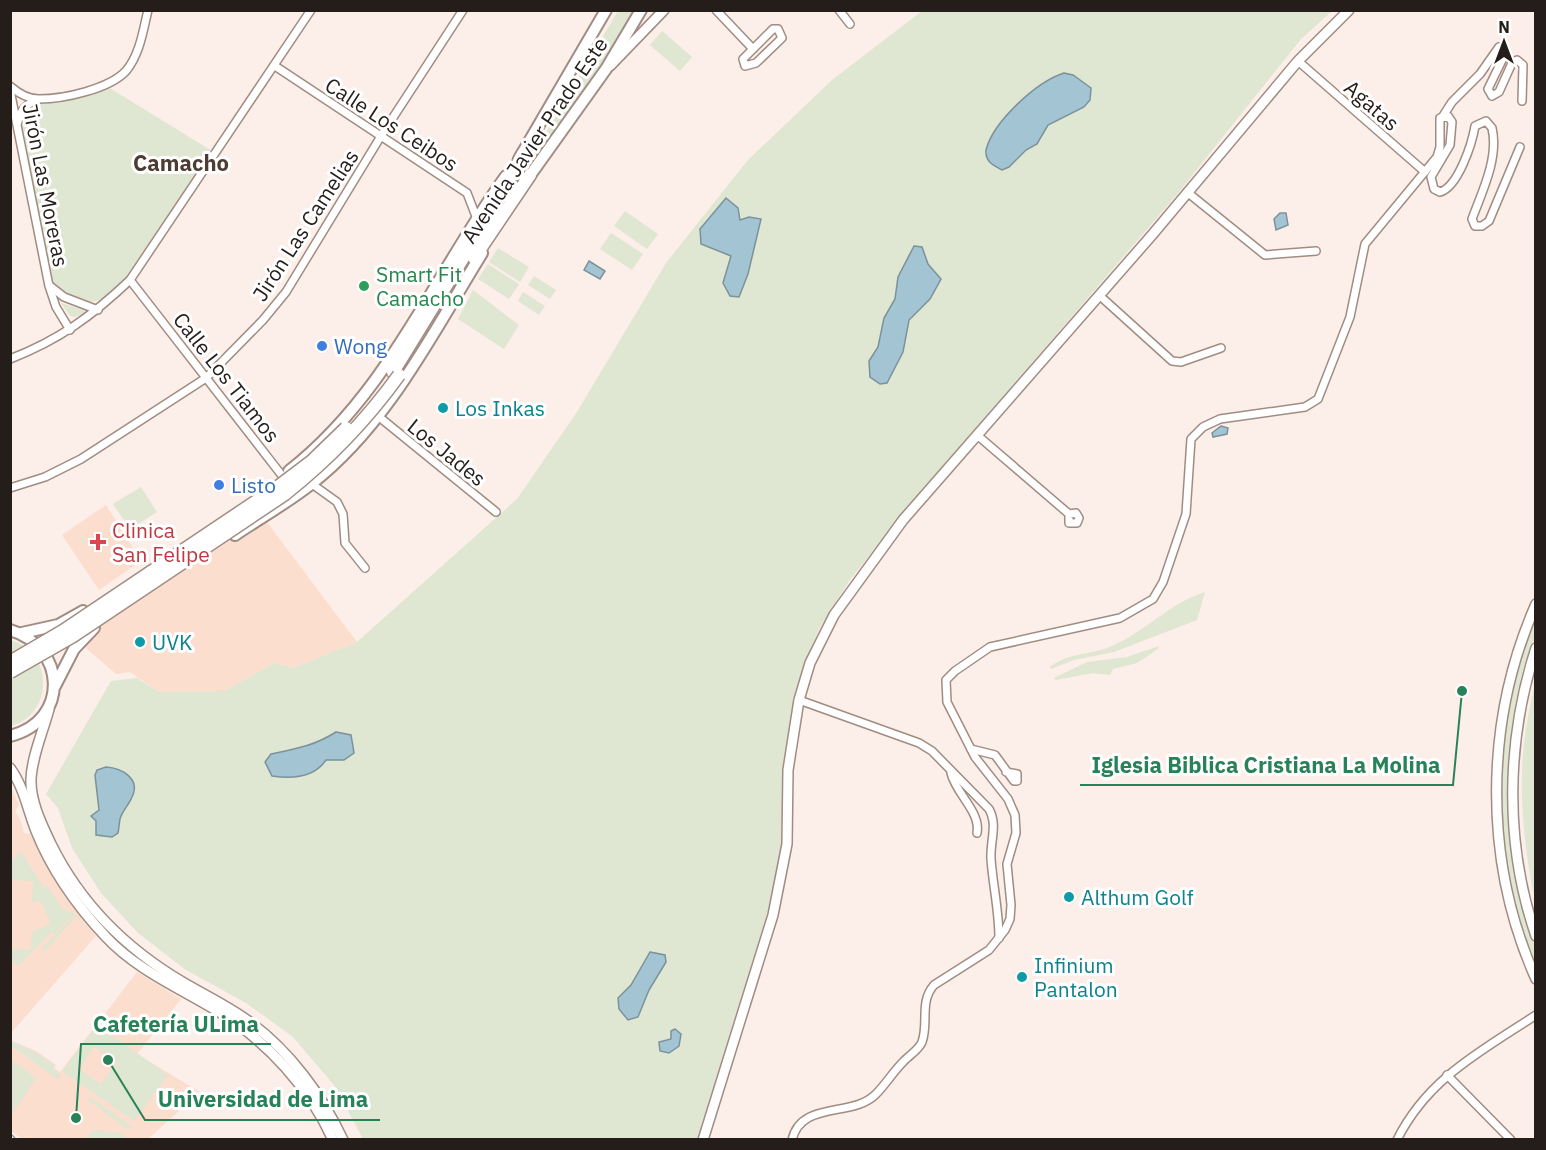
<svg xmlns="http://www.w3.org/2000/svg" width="1546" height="1150" viewBox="0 0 1546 1150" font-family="'IBM Plex Sans',sans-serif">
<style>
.built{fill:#fcdecf}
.green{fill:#dfe6d2;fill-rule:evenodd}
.water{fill:#a2c4d3;stroke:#7c929b;stroke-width:1.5}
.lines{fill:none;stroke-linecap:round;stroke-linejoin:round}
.street-casing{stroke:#a08c82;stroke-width:10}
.secondary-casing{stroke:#a08c82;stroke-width:12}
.primary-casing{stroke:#a08c82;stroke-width:14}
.highway-casing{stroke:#a08c82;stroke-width:15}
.street{stroke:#fff;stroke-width:7}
.secondary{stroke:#fff;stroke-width:9}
.primary{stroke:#fff;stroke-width:10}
.highway{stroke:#fff;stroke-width:12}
.highway-bridge-casing{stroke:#a08c82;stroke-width:15;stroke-linecap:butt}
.highway-bridge{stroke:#fff;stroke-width:12}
.leisure-dot{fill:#2e9e5b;stroke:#fff;stroke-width:2}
.shop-dot{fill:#3f7fe0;stroke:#fff;stroke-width:2}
.culture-dot{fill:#0f9aa8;stroke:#fff;stroke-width:2}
.health-dot{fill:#e0444e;stroke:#fff;stroke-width:2}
.labels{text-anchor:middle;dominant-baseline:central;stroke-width:6;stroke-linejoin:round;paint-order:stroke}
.street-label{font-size:21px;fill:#241d19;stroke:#fff}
.leisure-label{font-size:21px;fill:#27864d;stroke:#fff;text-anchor:start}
.shop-label{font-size:21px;fill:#366cbe;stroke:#fff;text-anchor:start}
.culture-label{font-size:21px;fill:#0d838f;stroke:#fff;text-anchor:start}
.health-label{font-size:21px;fill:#be3a42;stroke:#fff;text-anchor:start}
.neighbourhood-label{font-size:22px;font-weight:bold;fill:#4d3c33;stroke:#fff}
.leader{fill:none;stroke:#288258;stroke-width:2}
.callout-dot{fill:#288258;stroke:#fff;stroke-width:2}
.callout-label{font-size:22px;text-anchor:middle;font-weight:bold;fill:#288258;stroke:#fff;stroke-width:6;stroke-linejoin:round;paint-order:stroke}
</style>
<rect width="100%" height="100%" fill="#fceee8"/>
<g class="built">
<path d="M 106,505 L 141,561 L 99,590 L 62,535 Z"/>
<path d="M 264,518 L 357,642 L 293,668 L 274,663 L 225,691 L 159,692 L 130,672 L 116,674 L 87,649 L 83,641 L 87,635 Z"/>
<path d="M 10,785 L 19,805 L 15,811 L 20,819 L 24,833 L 30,834 L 65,897 L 96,936 L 11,1033 Z"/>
<path d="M 137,972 L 181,999 L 137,1054 L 200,1092 L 148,1139 L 22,1139 L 11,1131 L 10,1040 L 36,1051 L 56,1065 L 54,1068 L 60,1072 Z"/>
</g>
<g class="green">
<path d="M 618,11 L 633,11 L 601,64 L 511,191 Z"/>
<path d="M 922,11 L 1332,11 L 1301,39 L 1179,192 L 915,499 L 849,581 L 819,629 L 796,688 L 785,767 L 785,828 L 776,891 L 700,1139 L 363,1139 L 334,1085 L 293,1037 L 246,1003 L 186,970 L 138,933 L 101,893 L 72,848 L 58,808 L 46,794 L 111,681 L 137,678 L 159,692 L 225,691 L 274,663 L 293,668 L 357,642 L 517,499 L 577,412 L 666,263 L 748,160 L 832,80 Z"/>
<path d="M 662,31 L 692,57 L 680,71 L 650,45 Z"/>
<path d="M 108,87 L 212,151 C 193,180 126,294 96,301 C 80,305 61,292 50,282 L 21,131 C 22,116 26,109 39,102 Z"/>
<path d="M 625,211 L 658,234 L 647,249 L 614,226 Z"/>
<path d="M 611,233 L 643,254 L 632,270 L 600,249 Z"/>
<path d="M 498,248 L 529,267 L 520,282 L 489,262 Z"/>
<path d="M 488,264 L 519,284 L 509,299 L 478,279 Z"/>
<path d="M 534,276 L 556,290 L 550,299 L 528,285 Z"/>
<path d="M 473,290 L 519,325 L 504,349 L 458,319 Z"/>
<path d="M 523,292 L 545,306 L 539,315 L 518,301 Z"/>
<path d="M 61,303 L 84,310 L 85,312 L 75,317 L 70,316 Z"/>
<path d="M 141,487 L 157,512 L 130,529 L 113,504 Z"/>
<path d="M 1205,592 L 1197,620 L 1114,652 L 1074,660 L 1051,669 L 1050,667 C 1068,653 1087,655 1107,648 C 1144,634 1167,604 1205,592 Z"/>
<path d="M 1535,614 L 1535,636 L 1520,692 L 1509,769 L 1509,823 L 1530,933 L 1535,947 L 1535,968 C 1488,842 1492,740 1535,614 Z"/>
<path d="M 10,640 C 54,652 54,714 11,726 Z"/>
<path d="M 1159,646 L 1158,649 L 1137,663 L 1113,669 L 1110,675 L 1093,673 L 1056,680 L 1054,678 L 1087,662 L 1127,657 Z"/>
<path d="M 1535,685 L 1535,902 C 1520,826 1515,760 1535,685 Z"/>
<path d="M 21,851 L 44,888 L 47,886 L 63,909 L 75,914 L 55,934 L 52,932 L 18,966 L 11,959 L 11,949 L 31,949 L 32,932 L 51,924 L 40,900 L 32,903 L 33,881 L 11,880 L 11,862 Z"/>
<path d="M 76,915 L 85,924 L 76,917 L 45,951 L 42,948 Z"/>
<path d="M 97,1025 L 168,1075 L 134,1121 L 62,1071 ZM 94,1047 L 117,1062 L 101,1084 L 79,1069 Z"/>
<path d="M 11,1041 L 35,1052 L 55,1065 L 53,1069 L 61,1075 L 58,1079 L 11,1046 Z"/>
<path d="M 11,1060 L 36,1078 L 11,1116 Z"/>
<path d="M 90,1097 L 134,1128 L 126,1128 L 88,1100 Z"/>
<path d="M 93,1130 L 121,1133 L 128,1139 L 86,1139 Z"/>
</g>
<g class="water">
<path d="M 1064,73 L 1073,75 L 1091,88 L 1090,100 L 1084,107 L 1048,125 L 1037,144 L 1026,150 L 1009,167 L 1002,170 C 993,165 985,162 986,150 C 993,122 1036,82 1064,73 Z"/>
<path d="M 726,198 L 738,208 L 740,220 L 749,217 L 761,219 L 748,274 L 739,297 L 730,296 L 723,283 L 731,256 L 701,244 L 700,229 Z"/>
<path d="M 1280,213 L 1286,213 L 1288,225 L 1276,230 L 1274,219 Z"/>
<path d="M 914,246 L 922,247 L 928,264 L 941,279 L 930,299 L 909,320 L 903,352 L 887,383 L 880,384 L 870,377 L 869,361 L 878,347 L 884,318 L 895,299 L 898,277 Z"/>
<path d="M 589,261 L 605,271 L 600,279 L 584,270 Z"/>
<path d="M 1221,426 L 1228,428 L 1227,434 L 1213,437 L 1212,433 Z"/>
<path d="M 336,732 L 351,735 L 354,753 L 344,760 L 326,760 C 314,778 292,779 272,776 L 265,762 L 271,754 C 295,749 314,746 336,732 Z"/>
<path d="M 106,767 C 122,768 141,779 132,797 C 129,805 122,811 120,819 C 119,824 119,829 118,833 L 112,837 L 96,835 L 96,821 L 91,816 L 99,810 L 95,775 L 97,770 Z"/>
<path d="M 650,952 L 665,955 L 666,962 L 649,990 L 638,1017 L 628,1020 L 619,1009 L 618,998 L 631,985 Z"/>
<path d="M 675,1029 L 681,1034 L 679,1046 L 669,1053 L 660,1051 L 659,1042 L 671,1039 L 671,1031 Z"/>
</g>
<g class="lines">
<defs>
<g id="street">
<path d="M 716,10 L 753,49"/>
<path d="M 839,10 L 850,24"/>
<path d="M 773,29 L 778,29 L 782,38 L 756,63 L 745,66 L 743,59 Z"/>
<path d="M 1298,61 L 1425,172"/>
<path d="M 275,66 L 467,193 L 477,219"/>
<path d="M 10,86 C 19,94 28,99 39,99 C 64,99 109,89 126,71 C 140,54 143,31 148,10"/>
<path d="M 10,90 L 49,286 L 56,307 L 70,330"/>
<path d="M 1443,116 L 1452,102 L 1480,74 L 1499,47 L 1506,52 L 1488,89 L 1492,96 L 1499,92 L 1512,63 L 1517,60 L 1523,65 L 1522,101"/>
<path d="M 18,122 C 20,110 26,104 37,100"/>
<path d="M 1187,192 L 1265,255 L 1316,251"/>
<path d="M 130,280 L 287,482"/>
<path d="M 50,286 L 64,297 L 98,310"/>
<path d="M 1099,295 L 1172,361 L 1181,362 L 1221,348"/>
<path d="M 10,359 C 59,340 92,316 130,280 L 311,10"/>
<path d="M 378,416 L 496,512"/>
<path d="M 977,435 L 1069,514 L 1076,513 L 1079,518 L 1077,523 L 1069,523 L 1069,514"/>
<path d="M 312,484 L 337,502 L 343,514 L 345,543 L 365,568"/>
<path d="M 10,488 L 45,477 L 81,459 L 206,378 L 263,320 L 286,292 L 381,136 L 463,10"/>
<path d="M 799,700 L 919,743 L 932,751 L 989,809 C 998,825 990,841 991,859 C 993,886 999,911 999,938"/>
<path d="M 971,749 L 995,755 L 1014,781 L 1017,781 L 1017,774 L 1006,772"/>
<path d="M 951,773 C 956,794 981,812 977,833"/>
<path d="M 1447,1075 L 1511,1140"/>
<path d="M 10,1139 L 11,1140"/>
<path d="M 792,1140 C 801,1100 853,1118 876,1094 C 886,1084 893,1072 903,1062 C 908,1056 919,1050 922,1042 C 929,1023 919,1002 934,985 L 989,950 L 1005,930 L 1010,919 L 1011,905 L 1007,864 L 1016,833 L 1015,815 L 1008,799 L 975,757 L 947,702 L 946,680 L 955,671 L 990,647 L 1120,618 L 1153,599 L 1163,582 L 1186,514 L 1191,439 L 1203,427 L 1220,419 L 1305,407 L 1318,399 L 1350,317 L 1365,244 L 1437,157 L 1440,147 L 1440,118 L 1448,116 L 1452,122 L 1450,145 L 1431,177 L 1434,189 L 1440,192 C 1458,187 1472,144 1475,126 L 1486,121 L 1492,128 C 1499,158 1482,192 1472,219 L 1475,226 L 1482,226 L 1489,221 L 1520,147"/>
<path d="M 1397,1140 C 1427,1079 1481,1051 1536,1015"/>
</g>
<g id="secondary">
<path d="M 610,66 L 664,10"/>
<path d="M 1536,604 C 1484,722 1483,861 1536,979"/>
<path d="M 1536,648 C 1506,741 1504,843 1536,936"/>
<path d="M 49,709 C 43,732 32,756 31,779 C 30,801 42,825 51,844 C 81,905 126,949 184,983 C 206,996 230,1007 251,1023 C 290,1052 322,1095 343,1140"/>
<path d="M 10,768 C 24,787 28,811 36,831 C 52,871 77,906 106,937 C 138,971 180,988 219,1012 C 267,1041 310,1088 333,1140"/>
<path d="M 703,1140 L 773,915 L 787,844 L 788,770 L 799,700 L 810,663 L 834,615 L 903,520 L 1152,235 L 1298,61 L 1349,10"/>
</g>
<g id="primary">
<path d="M 519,159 L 606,10"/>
<path d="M 526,181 L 606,69 L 641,10"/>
<path d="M 289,471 C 389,393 434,275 506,176"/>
<path d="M 235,535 C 260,518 287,503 311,484 C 387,425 432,334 482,253"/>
<path d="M 10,630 C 67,647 70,721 10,736"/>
<path d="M 22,633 L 58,625 L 83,611"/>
<path d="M 55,686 L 74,649 L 94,628"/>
</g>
<g id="highway">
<path d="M 474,258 L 530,175"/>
<path d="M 393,372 L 492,211 L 523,154"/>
</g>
</defs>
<use href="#street" class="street-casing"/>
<use href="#secondary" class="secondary-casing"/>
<use href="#primary" class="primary-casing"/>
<use href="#highway" class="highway-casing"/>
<use href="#street" class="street"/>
<use href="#secondary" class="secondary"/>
<use href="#primary" class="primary"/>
<use href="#highway" class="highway"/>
<defs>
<g id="highway-bridge">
<path d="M 10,662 L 63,631 L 279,486 L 312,461 L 346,428"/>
<path d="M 10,672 L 73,636 L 285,494 C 329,459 366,421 399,375"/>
</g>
</defs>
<use href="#highway-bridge" class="highway-bridge-casing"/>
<use href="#highway-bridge" class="highway-bridge"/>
</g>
<circle class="leisure-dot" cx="364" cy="286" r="6"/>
<g class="shop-dot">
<circle cx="322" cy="346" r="6"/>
<circle cx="219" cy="485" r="6"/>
</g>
<g class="culture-dot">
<circle cx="443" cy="408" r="6"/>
<circle cx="140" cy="642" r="6"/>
<circle cx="1069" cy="897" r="6"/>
<circle cx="1022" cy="977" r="6"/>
</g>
<path class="health-dot" d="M95 533h6v6h6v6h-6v6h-6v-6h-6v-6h6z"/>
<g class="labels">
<g class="street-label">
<text transform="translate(1372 105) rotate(41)">Agatas</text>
<text transform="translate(392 124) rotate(33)">Calle Los Ceibos</text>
<text transform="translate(534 140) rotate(-56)">Avenida Javier Prado Este</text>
<text transform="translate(46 185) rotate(79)">Jirón Las Moreras</text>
<text transform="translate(305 225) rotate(-57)">Jirón Las Camelias</text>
<text transform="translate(227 377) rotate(52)">Calle Los Tiamos</text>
<text transform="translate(447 452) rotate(39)">Los Jades</text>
</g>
<g class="leisure-label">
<text x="376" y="274">Smart Fit<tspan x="376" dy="24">Camacho</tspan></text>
</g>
<g class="shop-label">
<text x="334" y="346">Wong</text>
<text x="231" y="485">Listo</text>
</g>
<g class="culture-label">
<text x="455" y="408">Los Inkas</text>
<text x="152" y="642">UVK</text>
<text x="1081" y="897">Althum Golf</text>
<text x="1034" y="965">Infinium<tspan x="1034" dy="24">Pantalon</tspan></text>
</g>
<g class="health-label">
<text x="112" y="530">Clinica<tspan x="112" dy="24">San Felipe</tspan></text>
</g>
<g class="neighbourhood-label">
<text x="181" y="162">Camacho</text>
</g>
</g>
<path class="leader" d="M1462 691L1453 785H1080M76 1118L81 1044H271M108 1060L145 1120H380"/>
<g class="callout-dot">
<circle cx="1462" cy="691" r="6"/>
<circle cx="76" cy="1118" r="6"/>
<circle cx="108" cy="1060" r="6"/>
</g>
<g class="callout-label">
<text x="1266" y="773">Iglesia Biblica Cristiana La Molina</text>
<text x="176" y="1032">Cafetería ULima</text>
<text x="263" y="1107">Universidad de Lima</text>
</g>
<rect width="1546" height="1150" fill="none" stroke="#241d19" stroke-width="24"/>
<g transform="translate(1504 42)" stroke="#ffffff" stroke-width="4.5" paint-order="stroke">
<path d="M0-4.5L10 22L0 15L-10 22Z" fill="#241d19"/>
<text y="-9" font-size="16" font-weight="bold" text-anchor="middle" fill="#241d19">N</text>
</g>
</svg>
